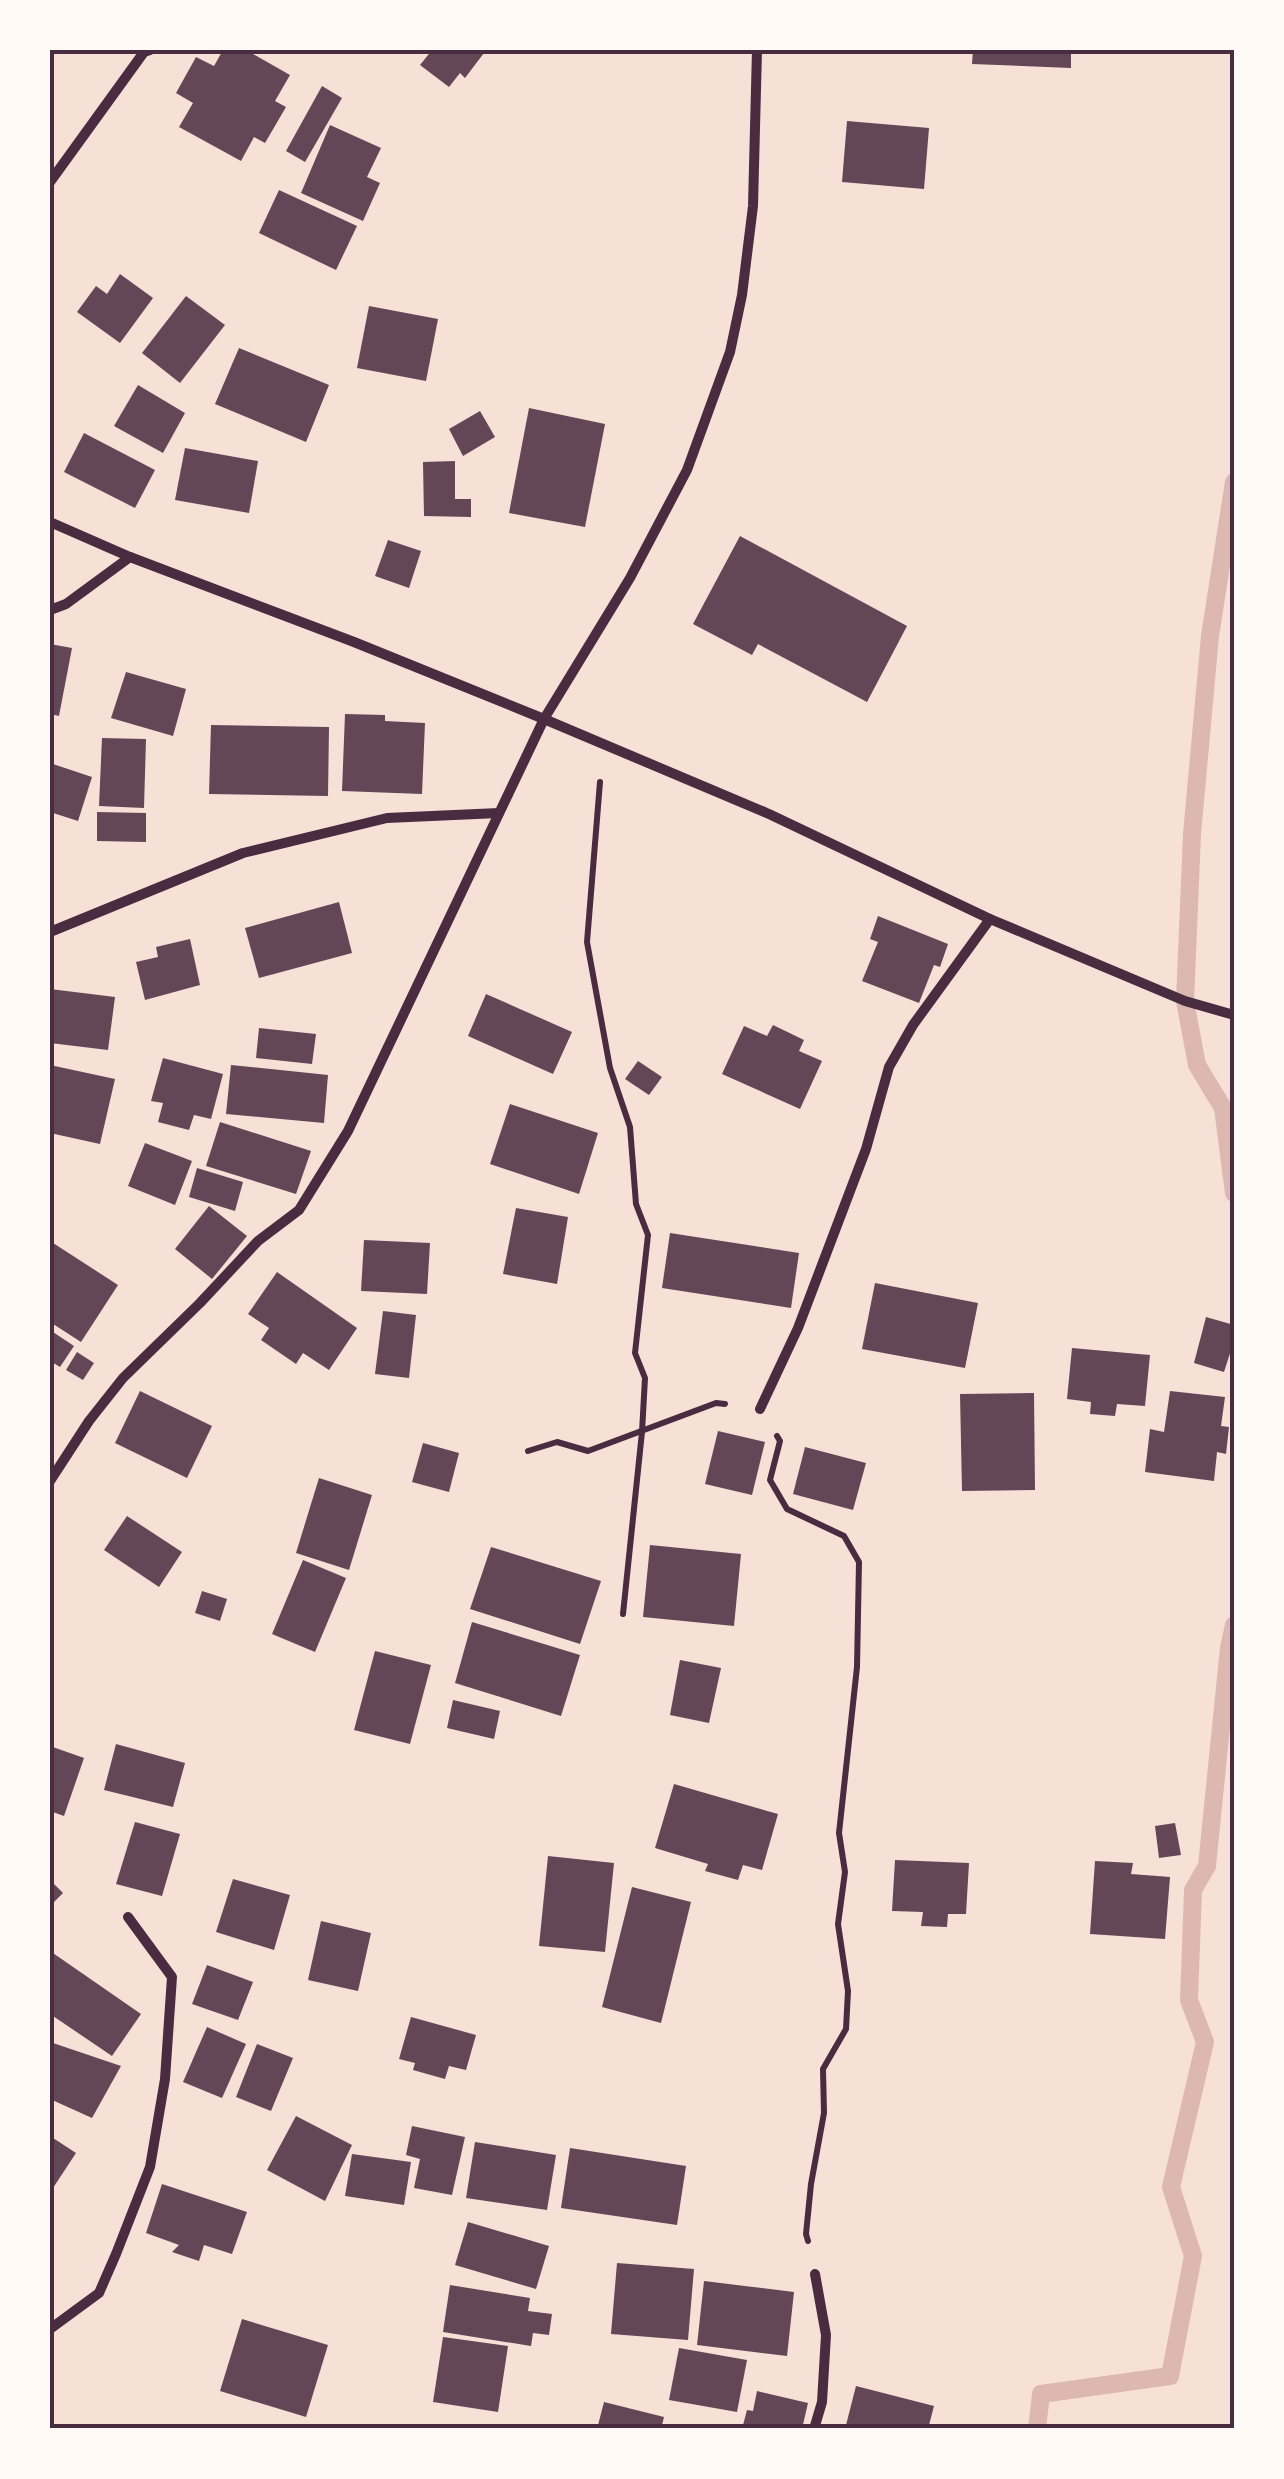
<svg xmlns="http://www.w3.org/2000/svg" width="1284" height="2479" viewBox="0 0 1284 2479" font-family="'Times New Roman',serif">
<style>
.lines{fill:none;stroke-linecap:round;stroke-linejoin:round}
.stream{stroke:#dcb8b0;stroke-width:18}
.building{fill:#644757}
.path{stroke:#4a2c40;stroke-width:6}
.minor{stroke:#4a2c40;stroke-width:10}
.neatline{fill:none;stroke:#4a2c40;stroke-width:4}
</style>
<rect width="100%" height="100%" fill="#f7e1d7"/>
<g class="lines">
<g class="stream">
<path d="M 1234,482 L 1210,636 L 1192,834 L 1185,1001 L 1197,1065 L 1223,1108 L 1234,1193"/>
<path d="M 1037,2429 L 1041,2394 L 1170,2376 L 1193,2256 L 1171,2187 L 1205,2042 L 1189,2000 L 1193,1890 L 1207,1866 L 1229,1648 L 1234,1625"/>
</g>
</g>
<g class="building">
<path d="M 223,50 L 246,50 L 290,75 L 275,101 L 286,107 L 265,143 L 254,137 L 241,161 L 179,127 L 193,103 L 176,93 L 196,57 L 214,66 Z"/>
<path d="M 432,50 L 479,50 L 484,53 L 465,78 L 460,73 L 449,87 L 420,65 Z"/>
<path d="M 973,50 L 1071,50 L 1071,68 L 972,64 Z"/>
<path d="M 322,86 L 342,98 L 305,162 L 286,151 Z"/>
<path d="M 847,121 L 929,128 L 924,189 L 842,182 Z"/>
<path d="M 330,125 L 381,148 L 367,177 L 380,183 L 363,221 L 301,193 Z"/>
<path d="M 279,190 L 357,226 L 336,270 L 259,233 Z"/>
<path d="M 120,274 L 153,298 L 120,343 L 77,312 L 96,286 L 107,294 Z"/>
<path d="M 186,296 L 225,325 L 180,383 L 142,353 Z"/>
<path d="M 369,306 L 438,319 L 426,381 L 357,368 Z"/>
<path d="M 239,348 L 329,385 L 306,442 L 215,404 Z"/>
<path d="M 138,385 L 185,413 L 163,453 L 114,426 Z"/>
<path d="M 529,408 L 605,424 L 585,527 L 509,513 Z"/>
<path d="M 480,411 L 495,437 L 463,456 L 449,429 Z"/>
<path d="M 84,433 L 155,470 L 135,508 L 64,472 Z"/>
<path d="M 185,448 L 258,461 L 249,513 L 175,500 Z"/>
<path d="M 455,461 L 455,499 L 471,499 L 471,517 L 424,516 L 423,462 Z"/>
<path d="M 740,536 L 907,626 L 867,702 L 758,644 L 752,655 L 693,624 Z"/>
<path d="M 388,540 L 421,551 L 409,588 L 375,576 Z"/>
<path d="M 50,644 L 72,648 L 59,716 L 50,714 Z"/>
<path d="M 126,672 L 186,689 L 173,736 L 111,718 Z"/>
<path d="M 345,714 L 385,715 L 385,721 L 425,723 L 422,794 L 342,791 Z"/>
<path d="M 211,725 L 329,727 L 328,796 L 209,794 Z"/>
<path d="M 102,738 L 146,739 L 144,808 L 99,806 Z"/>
<path d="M 50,763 L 92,777 L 78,821 L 50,812 Z"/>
<path d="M 97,812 L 146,813 L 146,842 L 97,841 Z"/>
<path d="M 339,902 L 352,953 L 259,978 L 245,928 Z"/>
<path d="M 878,916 L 948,944 L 940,967 L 934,965 L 919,1003 L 862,981 L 878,942 L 870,939 Z"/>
<path d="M 190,939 L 200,985 L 145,1000 L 136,962 L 158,957 L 156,947 Z"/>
<path d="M 50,989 L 115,997 L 108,1050 L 50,1043 Z"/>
<path d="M 486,994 L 572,1032 L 553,1074 L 468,1036 Z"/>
<path d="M 773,1025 L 804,1040 L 799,1051 L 822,1061 L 800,1109 L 722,1074 L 744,1026 L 767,1036 Z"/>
<path d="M 259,1028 L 316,1034 L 312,1064 L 256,1058 Z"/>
<path d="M 163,1058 L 223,1074 L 211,1119 L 194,1115 L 189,1130 L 158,1122 L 163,1103 L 151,1101 Z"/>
<path d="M 638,1061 L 662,1077 L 649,1095 L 625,1079 Z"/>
<path d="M 50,1065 L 115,1079 L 100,1144 L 50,1133 Z"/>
<path d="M 231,1065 L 328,1075 L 324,1123 L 226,1114 Z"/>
<path d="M 510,1104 L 598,1133 L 579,1194 L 490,1164 Z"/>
<path d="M 220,1122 L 311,1151 L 296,1194 L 206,1166 Z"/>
<path d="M 145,1143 L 192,1161 L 175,1205 L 128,1186 Z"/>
<path d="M 197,1168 L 243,1182 L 235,1211 L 189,1197 Z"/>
<path d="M 209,1206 L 247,1236 L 212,1279 L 175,1249 Z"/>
<path d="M 516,1208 L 568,1217 L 557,1284 L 503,1274 Z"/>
<path d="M 670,1233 L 799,1253 L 791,1308 L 662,1288 Z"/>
<path d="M 364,1240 L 430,1243 L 427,1294 L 361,1291 Z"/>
<path d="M 50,1241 L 118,1285 L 81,1342 L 50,1322 Z"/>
<path d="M 277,1272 L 357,1328 L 329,1370 L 303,1353 L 296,1364 L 261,1340 L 269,1328 L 248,1314 Z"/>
<path d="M 875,1283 L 978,1303 L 965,1368 L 862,1349 Z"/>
<path d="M 383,1311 L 416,1315 L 409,1378 L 375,1374 Z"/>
<path d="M 1206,1317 L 1234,1325 L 1234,1341 L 1224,1372 L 1194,1363 Z"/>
<path d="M 53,1332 L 74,1346 L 60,1367 L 50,1361 L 50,1336 Z"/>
<path d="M 1072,1348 L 1150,1355 L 1145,1406 L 1117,1404 L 1115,1416 L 1090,1414 L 1091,1402 L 1067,1399 Z"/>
<path d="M 77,1352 L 94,1363 L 83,1380 L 66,1370 Z"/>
<path d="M 140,1391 L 212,1426 L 187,1478 L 115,1443 Z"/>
<path d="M 1170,1391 L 1225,1397 L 1221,1426 L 1229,1427 L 1226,1454 L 1217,1452 L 1214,1481 L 1145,1472 L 1150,1429 L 1164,1432 Z"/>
<path d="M 1034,1393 L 1035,1490 L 962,1491 L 960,1394 Z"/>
<path d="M 718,1431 L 765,1442 L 752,1495 L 705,1484 Z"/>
<path d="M 423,1443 L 459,1453 L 449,1492 L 412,1482 Z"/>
<path d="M 805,1447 L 866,1463 L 853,1510 L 793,1494 Z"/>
<path d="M 319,1478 L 372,1495 L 349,1570 L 296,1553 Z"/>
<path d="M 127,1516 L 182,1552 L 159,1587 L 104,1550 Z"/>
<path d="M 650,1545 L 741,1554 L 734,1626 L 643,1617 Z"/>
<path d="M 491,1547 L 601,1581 L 580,1644 L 470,1609 Z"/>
<path d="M 303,1560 L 346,1578 L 315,1652 L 272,1634 Z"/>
<path d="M 202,1591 L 227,1599 L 220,1621 L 195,1613 Z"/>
<path d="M 472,1622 L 580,1655 L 561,1716 L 455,1683 Z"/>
<path d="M 375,1651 L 431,1665 L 410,1744 L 354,1730 Z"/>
<path d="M 680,1660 L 721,1668 L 709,1723 L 670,1715 Z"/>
<path d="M 453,1700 L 500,1711 L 494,1739 L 447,1728 Z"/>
<path d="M 116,1744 L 185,1763 L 173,1807 L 104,1790 Z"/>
<path d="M 50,1746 L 84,1758 L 64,1816 L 50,1811 Z"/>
<path d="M 674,1784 L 778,1814 L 762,1870 L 743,1865 L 738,1880 L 705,1871 L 708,1864 L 655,1848 Z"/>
<path d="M 135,1822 L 180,1834 L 162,1896 L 116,1884 Z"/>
<path d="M 1175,1823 L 1181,1855 L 1159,1858 L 1155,1826 Z"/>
<path d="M 548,1856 L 614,1863 L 605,1952 L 539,1946 Z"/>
<path d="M 895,1860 L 969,1863 L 966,1914 L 948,1914 L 947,1927 L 921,1926 L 923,1912 L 892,1911 Z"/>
<path d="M 1095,1861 L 1133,1863 L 1131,1874 L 1170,1877 L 1165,1939 L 1090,1934 Z"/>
<path d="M 233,1879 L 290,1895 L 274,1950 L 216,1932 Z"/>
<path d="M 50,1880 L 63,1893 L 50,1906 Z"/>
<path d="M 632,1887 L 691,1902 L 661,2023 L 602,2007 Z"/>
<path d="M 321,1921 L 371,1933 L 358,1991 L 308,1980 Z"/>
<path d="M 50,1951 L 141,2014 L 112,2056 L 50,2014 Z"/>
<path d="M 207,1965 L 253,1982 L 238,2020 L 192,2004 Z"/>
<path d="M 411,2017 L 476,2035 L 466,2070 L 449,2066 L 445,2079 L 413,2070 L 415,2063 L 399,2059 Z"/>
<path d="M 207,2027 L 246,2044 L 222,2098 L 183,2082 Z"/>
<path d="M 50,2042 L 121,2066 L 92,2118 L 50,2099 Z"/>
<path d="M 257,2044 L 293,2058 L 271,2111 L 236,2097 Z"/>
<path d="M 296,2116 L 352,2145 L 325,2201 L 267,2170 Z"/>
<path d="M 412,2126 L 465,2137 L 452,2195 L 414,2188 L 420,2159 L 406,2155 Z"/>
<path d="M 50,2136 L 76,2153 L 53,2188 L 50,2186 Z"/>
<path d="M 475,2142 L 556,2155 L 547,2210 L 466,2198 Z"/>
<path d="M 570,2148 L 686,2166 L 677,2225 L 561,2208 Z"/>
<path d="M 352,2154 L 411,2162 L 404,2205 L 345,2196 Z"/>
<path d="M 162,2184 L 247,2212 L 232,2254 L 204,2245 L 199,2261 L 172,2252 L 179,2245 L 146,2233 Z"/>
<path d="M 468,2222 L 549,2246 L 536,2289 L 455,2265 Z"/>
<path d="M 617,2263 L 694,2269 L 688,2340 L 611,2334 Z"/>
<path d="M 704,2281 L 794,2292 L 787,2356 L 697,2345 Z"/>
<path d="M 450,2285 L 530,2298 L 528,2311 L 552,2314 L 549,2335 L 533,2333 L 531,2346 L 443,2332 Z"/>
<path d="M 242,2319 L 328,2345 L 306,2417 L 220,2391 Z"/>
<path d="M 443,2337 L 508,2346 L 498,2412 L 433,2402 Z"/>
<path d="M 679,2348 L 747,2360 L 737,2412 L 669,2400 Z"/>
<path d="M 856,2386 L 934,2406 L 928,2429 L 845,2429 Z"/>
<path d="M 757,2391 L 808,2403 L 802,2429 L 742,2429 L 747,2410 L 753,2411 Z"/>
<path d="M 604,2402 L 664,2417 L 661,2429 L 597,2429 Z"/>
</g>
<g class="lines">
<g class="path">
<path d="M 600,782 L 587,942 L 610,1068 L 630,1127 L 636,1204 L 648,1235 L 635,1353 L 645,1378 L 642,1432 L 623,1614"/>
<path d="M 777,1436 L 780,1441 L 770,1480 L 787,1509 L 844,1536 L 859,1562 L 857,1667 L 839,1833 L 845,1872 L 838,1924 L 848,1991 L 846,2029 L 823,2069 L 824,2113 L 811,2184 L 806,2234 L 808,2241"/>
<path d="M 528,1451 L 557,1442 L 588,1451 L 716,1403 L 725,1404"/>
</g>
<g class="minor">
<path d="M 50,182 L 144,52 L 150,50"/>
<path d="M 50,522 L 130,557 L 354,642 L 544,719 L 769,814 L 990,919 L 1185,1001 L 1234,1015"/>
<path d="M 50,610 L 66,604 L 130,557"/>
<path d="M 50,932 L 243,853 L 387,818 L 499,813"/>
<path d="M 760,1409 L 798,1328 L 866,1149 L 889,1067 L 913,1025 L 990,919"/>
<path d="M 50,1481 L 89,1421 L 123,1378 L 200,1303 L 258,1241 L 299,1210 L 348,1131 L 544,719 L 630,578 L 687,470 L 730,352 L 742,295 L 753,206 L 757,50"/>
<path d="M 50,2329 L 99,2293 L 116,2254 L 150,2167 L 165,2079 L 172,1977 L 128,1917"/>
<path d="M 814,2429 L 822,2402 L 826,2335 L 815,2274"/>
</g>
</g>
<rect width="1284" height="2479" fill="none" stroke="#fffaf5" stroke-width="105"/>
<rect x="52" y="52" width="1180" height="2374" class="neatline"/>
</svg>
